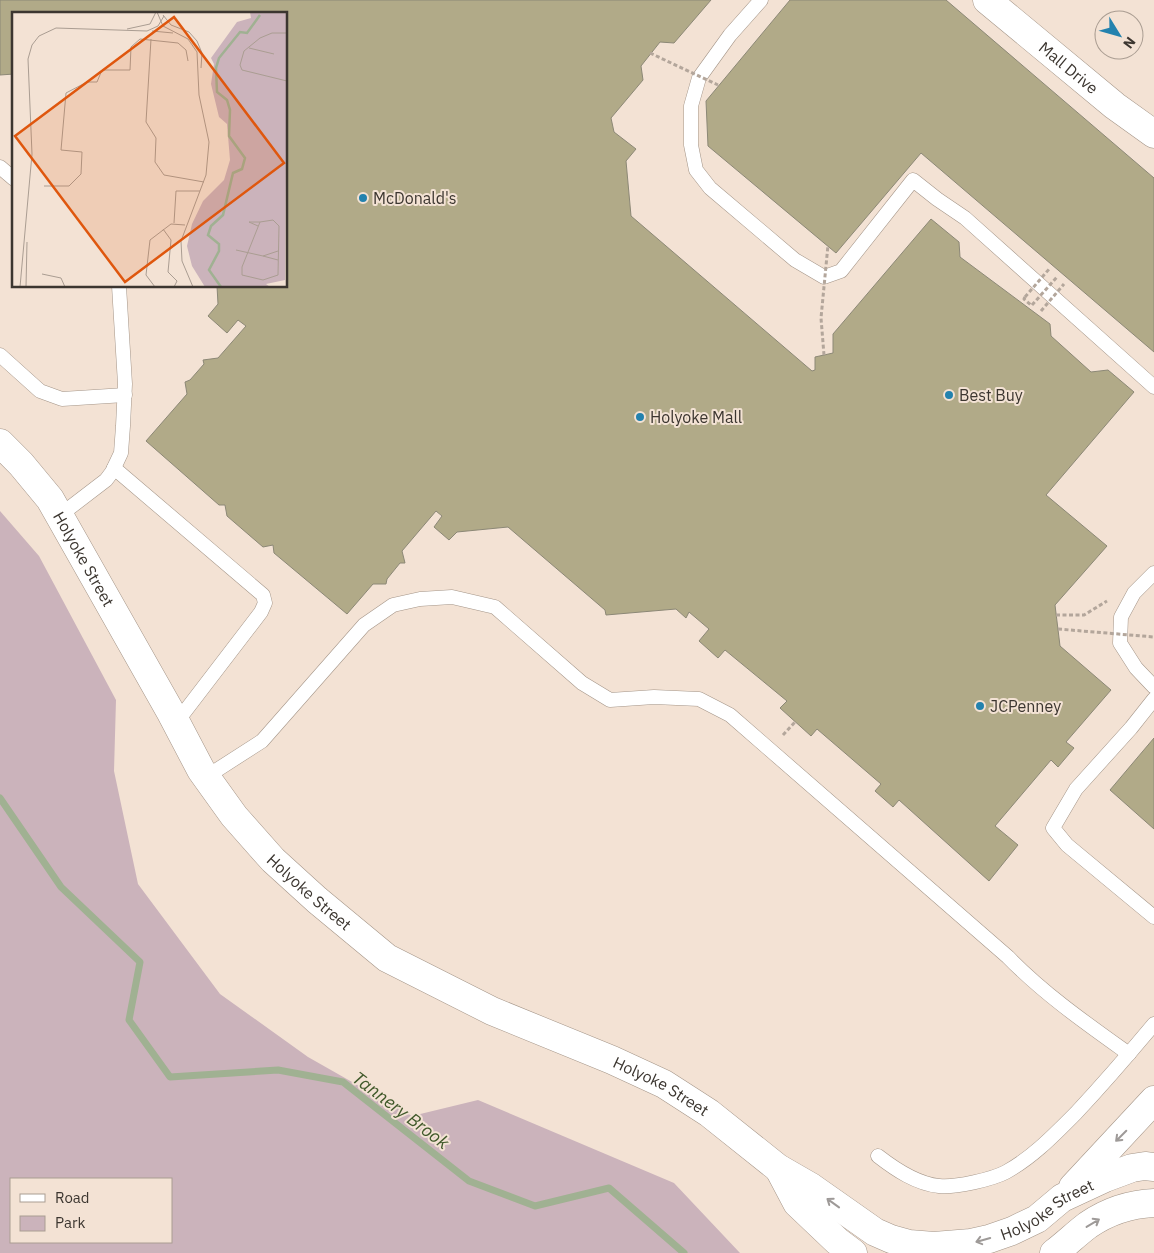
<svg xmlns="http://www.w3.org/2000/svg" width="1154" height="1253" viewBox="0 0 1154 1253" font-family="'IBM Plex Sans',sans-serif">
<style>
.green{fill:#cbb3bb;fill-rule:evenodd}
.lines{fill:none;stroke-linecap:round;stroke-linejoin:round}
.stream{stroke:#a0b192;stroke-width:7}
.building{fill:#b1aa88;stroke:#8c8876}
.lane-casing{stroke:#a49588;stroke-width:15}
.secondary-casing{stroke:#a49588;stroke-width:29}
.path{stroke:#b3a69b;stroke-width:3;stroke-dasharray:4 2.5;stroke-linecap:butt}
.lane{stroke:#fff;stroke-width:14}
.secondary{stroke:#fff;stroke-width:28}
.path-bridge{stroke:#b3a69b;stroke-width:3;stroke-dasharray:4 2.5;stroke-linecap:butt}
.oneway{stroke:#9e9a98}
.poi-dot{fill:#2382ae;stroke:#f3e2d4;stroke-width:2}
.labels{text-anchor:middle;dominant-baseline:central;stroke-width:4;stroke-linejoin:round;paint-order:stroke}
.street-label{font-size:16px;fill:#3c3630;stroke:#f3e2d4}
.poi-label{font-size:16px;fill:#3c3630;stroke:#f3e2d4;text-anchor:start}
.water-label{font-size:18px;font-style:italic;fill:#40592a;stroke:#f3e2d4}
.inset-river{fill:none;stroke:#a0b192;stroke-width:2.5}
.inset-road{fill:none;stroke:#aa9d92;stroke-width:1}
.view{fill:#df570e;fill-opacity:0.15;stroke:#df570e;stroke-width:2.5}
.inset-edge{fill:none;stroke:#3c3630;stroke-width:2.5}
</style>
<rect width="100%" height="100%" fill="#f3e2d4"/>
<path class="green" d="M 0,511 L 39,556 L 116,700 L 114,771 L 138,884 L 220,994 L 308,1057 L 412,1116 L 478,1100 L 674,1183 L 740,1253 L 0,1253 ZM 11,1179 L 171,1179 L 171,1242 L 11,1242 Z"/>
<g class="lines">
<path class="stream" d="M 0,798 L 61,887 L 140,962 L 129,1020 L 170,1077 L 278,1070 L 343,1082 L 469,1181 L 535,1206 L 609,1188 L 684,1253"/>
</g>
<g class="building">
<path d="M 0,0 L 711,0 L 674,43 L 660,42 L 641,66 L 643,80 L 611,118 L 614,132 L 636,149 L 626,161 L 631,216 L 812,371 L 815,370 L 815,357 L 833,353 L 833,334 L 931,219 L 959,242 L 960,257 L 1050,324 L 1051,336 L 1091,372 L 1108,370 L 1134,392 L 1046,495 L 1107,546 L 1055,605 L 1060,646 L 1111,690 L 1066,742 L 1074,748 L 1058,767 L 1051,760 L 995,826 L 1018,845 L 989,881 L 899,800 L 893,807 L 875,791 L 881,784 L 817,729 L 811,736 L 780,708 L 787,701 L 725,650 L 718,658 L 699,641 L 709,629 L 689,612 L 686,618 L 676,609 L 606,615 L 605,610 L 508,527 L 457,532 L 449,540 L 434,527 L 442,516 L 436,511 L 402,551 L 405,563 L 400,563 L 387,579 L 386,584 L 373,584 L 347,614 L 274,553 L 273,545 L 263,547 L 227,516 L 225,505 L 219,505 L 146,441 L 187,394 L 185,382 L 190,380 L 204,364 L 203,360 L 218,358 L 246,326 L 238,320 L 227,333 L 208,316 L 218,304 L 217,286 L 286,286 L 286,14 L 14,14 L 14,74 L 0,75 Z"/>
<path d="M 790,0 L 946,0 L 1154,178 L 1154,352 L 921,153 L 836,253 L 708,146 L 706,101 Z"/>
<path d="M 1154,738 L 1154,829 L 1110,790 Z"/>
</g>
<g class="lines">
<defs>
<g id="lane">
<path d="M 761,0 L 730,35 L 699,78 L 691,106 L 691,145 L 696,170 L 710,188 L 795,260 L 824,277 L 841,271 L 913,180 L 937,199 L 965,218 L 1154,387"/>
<path d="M 0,167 L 14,179"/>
<path d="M 0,355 L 40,391 L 62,399 L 125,395"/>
<path d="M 114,468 L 263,595 L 265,603 L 261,612 L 176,723"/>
<path d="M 59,516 L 106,480 L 112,472 L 121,453 L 123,426 L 125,384 L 119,286"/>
<path d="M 1154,573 L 1134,593 L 1121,617 L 1120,643 L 1136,668 L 1154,687"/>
<path d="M 1154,699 L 1131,728 L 1076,789 L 1053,828 L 1067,845 L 1154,917"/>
<path d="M 206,777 L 262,741 L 364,625 L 393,605 L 420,599 L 452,597 L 495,607 L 582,683 L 610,700 L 654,697 L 699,699 L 730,715 L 1008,957 C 1044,994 1087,1024 1129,1054"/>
<path d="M 878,1156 C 896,1170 917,1184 939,1186 C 955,1188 993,1179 1006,1172 C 1033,1157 1054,1135 1076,1113 C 1103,1084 1129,1054 1154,1024"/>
</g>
<g id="secondary">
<path id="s1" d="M 987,0 L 1115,106 L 1154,134"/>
<path id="s2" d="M 0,443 L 21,464 L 50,499 L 170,711 L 201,770 L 234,816 L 273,860 L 317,900 L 387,958 L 492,1011 L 612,1060 L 664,1084 L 709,1113 L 778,1168 L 811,1187 L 875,1232 L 891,1239 L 909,1244 L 934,1246 L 971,1243 L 989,1239 L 1012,1231 L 1037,1219 L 1062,1198 L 1105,1178 L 1132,1168 L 1145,1166 L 1154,1167"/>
<path d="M 779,1169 L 797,1203 L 837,1241 L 853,1253"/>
<path d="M 1073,1187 L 1154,1100"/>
<path d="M 1054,1253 C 1066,1244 1076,1234 1088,1225 C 1107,1212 1131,1204 1154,1203"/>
</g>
</defs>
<use href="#lane" class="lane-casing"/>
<use href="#secondary" class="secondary-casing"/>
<g class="path">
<path d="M 1025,297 L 1024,299 L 1031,305"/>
<path d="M 1056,615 L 1084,615 L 1107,601"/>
<path d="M 783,735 L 795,722"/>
</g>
<use href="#lane" class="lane"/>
<use href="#secondary" class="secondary"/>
<g class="path-bridge">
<path d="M 650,53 L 718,85"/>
<path d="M 1025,297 L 1050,268"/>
<path d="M 1032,305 L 1057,277"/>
<path d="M 1041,311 L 1064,284"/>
<path d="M 824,355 L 821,318 L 828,245"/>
<path d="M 1058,629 L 1154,637"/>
</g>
</g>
<defs><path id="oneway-shaft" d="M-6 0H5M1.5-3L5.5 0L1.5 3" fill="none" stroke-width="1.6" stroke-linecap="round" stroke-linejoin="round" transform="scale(1.25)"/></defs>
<g class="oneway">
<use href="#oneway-shaft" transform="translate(1121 1136) rotate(135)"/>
<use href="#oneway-shaft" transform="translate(833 1203) rotate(-144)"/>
<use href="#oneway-shaft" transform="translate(1093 1223) rotate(-31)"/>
<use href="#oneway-shaft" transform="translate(983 1240) rotate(164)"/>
</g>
<g class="poi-dot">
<circle cx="363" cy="198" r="5"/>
<circle cx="949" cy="395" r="5"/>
<circle cx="640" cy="417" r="5"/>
<circle cx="980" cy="706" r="5"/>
</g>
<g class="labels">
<g class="street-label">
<text stroke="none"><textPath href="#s1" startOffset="106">Mall Drive</textPath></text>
<text stroke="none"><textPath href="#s2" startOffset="144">Holyoke Street</textPath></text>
<text stroke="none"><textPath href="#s2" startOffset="549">Holyoke Street</textPath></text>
<text stroke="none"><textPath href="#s2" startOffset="954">Holyoke Street</textPath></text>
<text stroke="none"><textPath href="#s2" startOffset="1396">Holyoke Street</textPath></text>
</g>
<g class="poi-label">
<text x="373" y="198">McDonald's</text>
<text x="959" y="395">Best Buy</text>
<text x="650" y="417">Holyoke Mall</text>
<text x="990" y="706">JCPenney</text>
</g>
<g class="water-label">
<text transform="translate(401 1110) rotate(37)">Tannery Brook</text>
</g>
</g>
<g transform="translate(12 12)">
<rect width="275" height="275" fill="#f3e2d4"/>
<path d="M 238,0 L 275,0 L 273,268 L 254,272 L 258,275 L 193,275 L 180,254 L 175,234 L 180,212 L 191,189 L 212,168 L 218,148 L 215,112 L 207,105 L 199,72 L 202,52 L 199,46 L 225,10 L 239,6 Z" fill="#cbb3bb"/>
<path class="inset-river" d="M 209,275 L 197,258 L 207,239 L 207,232 L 196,223 L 199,214 L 211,203 L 221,161 L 230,157 L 233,146 L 217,124 L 218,98 L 215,88 L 205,80 L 204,56 L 207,46 L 228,20 L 235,21 L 248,3"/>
<path class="inset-road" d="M 145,0 L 151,14 L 176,27 L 185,40 L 187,83 L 197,130 L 194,163 L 169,229 L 170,249 L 181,275M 151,3 L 159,13 L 177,20 L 185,29 L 190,41 L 189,56M 115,17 L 138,12 L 144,0M 140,19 L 161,21M 275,21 L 260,21 L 248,26 L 232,39 L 228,53 L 230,58 L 275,69M 139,27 L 134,110 L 144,126 L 143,150 L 152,163 L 192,170M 237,36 L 262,42M 32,174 L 57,174 L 69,162 L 70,140 L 49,138 L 54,81 L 75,70 L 85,70 L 90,58 L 118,58 L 119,35 L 128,27 L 166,31 L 174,38 L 176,49M 261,208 L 267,214 L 266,263 L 251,268 L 230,263 L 230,255 L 248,210 ZM 162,211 L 164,179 L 188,179M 246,214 L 237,210 L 248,210M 151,217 L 159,228 L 156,260 L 165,269 L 162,275M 224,238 L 251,244M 266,239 L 251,244 L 266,248M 30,262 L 49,266 L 53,275M 8,275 L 20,142 L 16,47 L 20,33 L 27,24 L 44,16 L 135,19 L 146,14 L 152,4M 14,275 L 15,230M 143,275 L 134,263 L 138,228 L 159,212 L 173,213"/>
<path class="view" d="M 162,5 L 272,151 L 113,270 L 3,124 Z"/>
<rect width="275" height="275" class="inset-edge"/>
</g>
<rect x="10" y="1178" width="162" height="65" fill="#f3e2d4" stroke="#aa9d92"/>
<rect x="20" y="1194" width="25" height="8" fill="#ffffff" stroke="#aa9d92"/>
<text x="55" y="1203" font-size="15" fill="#3c3630">Road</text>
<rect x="20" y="1216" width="25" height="15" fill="#cbb3bb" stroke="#aa9d92"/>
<text x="55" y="1228" font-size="15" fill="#3c3630">Park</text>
<g transform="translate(1119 35) rotate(127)"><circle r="24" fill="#f3e2d4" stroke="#aa9d92"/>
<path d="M0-4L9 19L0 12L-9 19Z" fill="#2382ae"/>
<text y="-8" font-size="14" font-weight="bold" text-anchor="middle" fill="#3c3630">N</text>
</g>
</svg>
